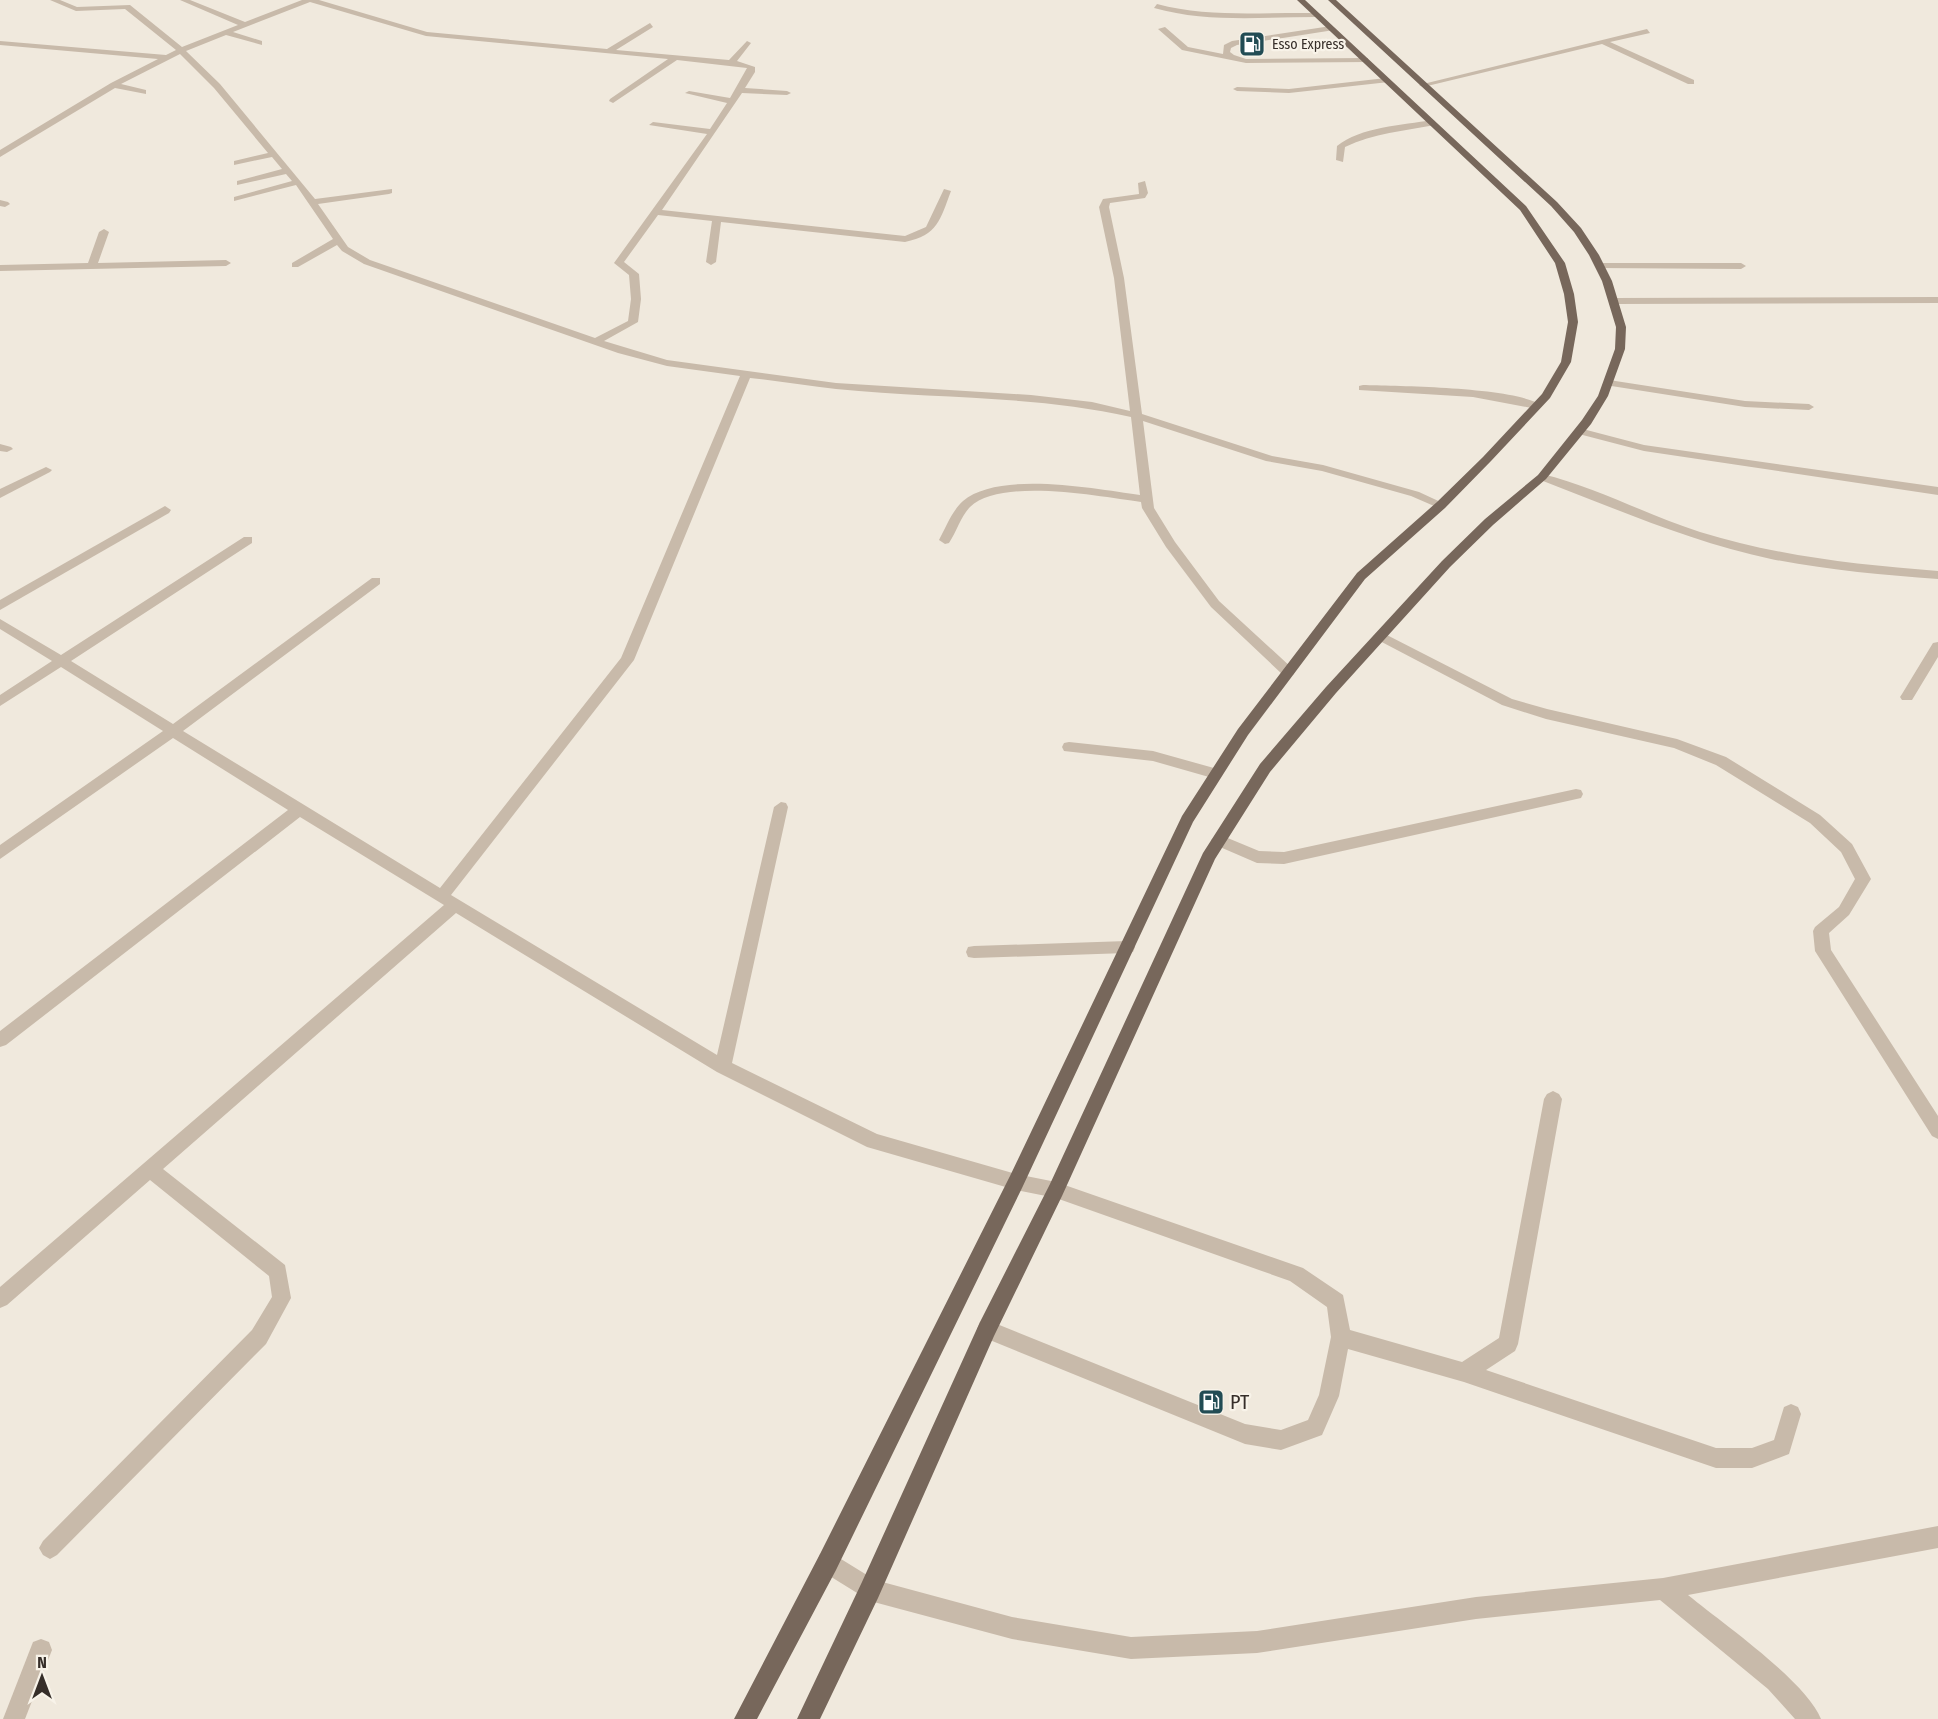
<svg xmlns="http://www.w3.org/2000/svg" width="1938" height="1719" viewBox="0 0 1938 1719" font-family="'Fira Sans Condensed',sans-serif">
<style>
.lines{fill:none;stroke-linecap:round;stroke-linejoin:round}
.minor{fill:#c8baaa;fill-rule:evenodd}
.major{fill:#77675b;fill-rule:evenodd}
.labels{text-anchor:middle;dominant-baseline:central;stroke-width:4.5;stroke-linejoin:round;paint-order:stroke}
.far-poi-label{font-size:14px;fill:#362e29;stroke:#f8f3e9;text-anchor:start}
.near-poi-label{font-size:20px;fill:#362e29;stroke:#f8f3e9;text-anchor:start}
</style>
<rect width="100%" height="100%" fill="#f0e9dd"/>
<g class="lines">
<g class="minor">
<path d="M 50,0 L 60,0 L 77,7 L 130,5 L 182,47 L 238,25 L 180,0 L 190,0 L 245,22 L 302,0 L 319,0 L 427,32 L 607,49 L 650,23 L 653,27 L 616,50 L 729,60 L 747,41 L 751,43 L 737,61 L 755,67 L 755,72 L 745,88 L 787,91 L 791,93 L 787,95 L 742,93 L 662,210 L 905,236 L 926,227 L 944,189 L 951,191 C 940,220 938,235 905,242 L 721,222 L 716,262 L 711,265 L 706,262 L 712,221 L 658,215 L 624,262 L 639,274 L 641,299 L 638,322 L 604,341 L 667,360 L 836,383 L 1031,395 L 1092,402 L 1130,411 L 1114,278 L 1099,207 L 1103,199 L 1139,194 L 1138,183 L 1145,181 L 1148,193 L 1145,198 L 1110,203 L 1109,207 L 1124,278 L 1142,414 L 1272,456 L 1323,465 L 1419,492 L 1447,505 L 1441,509 L 1411,496 L 1322,471 L 1266,461 L 1143,421 L 1154,508 L 1175,542 L 1219,601 L 1293,669 L 1295,672 L 1293,675 L 1283,675 L 1211,607 L 1166,547 L 1142,508 L 1141,502 C 1102,497 1001,477 970,507 C 961,516 957,531 949,543 L 945,544 L 939,540 C 946,527 952,511 963,501 C 999,470 1096,489 1140,495 L 1131,417 C 1034,395 935,399 836,389 C 808,386 779,381 750,378 L 634,660 L 451,895 L 717,1055 L 774,807 L 781,802 L 786,803 L 788,807 L 732,1063 L 877,1134 L 1016,1174 L 1056,1182 L 1303,1268 L 1343,1295 L 1350,1330 L 1462,1362 L 1499,1338 L 1544,1099 L 1547,1094 L 1553,1091 L 1559,1094 L 1562,1099 L 1518,1344 L 1515,1351 L 1486,1370 L 1716,1448 L 1752,1448 L 1774,1440 L 1784,1407 L 1791,1404 L 1798,1407 L 1801,1414 L 1789,1454 L 1752,1468 L 1716,1468 L 1464,1382 L 1348,1349 L 1339,1396 L 1322,1435 L 1281,1450 L 1245,1444 L 980,1336 L 977,1329 L 980,1322 L 987,1320 L 1245,1424 L 1281,1430 L 1308,1420 L 1319,1395 L 1331,1337 L 1327,1307 L 1290,1281 L 1056,1198 L 1016,1190 L 867,1147 L 717,1072 L 456,913 L 163,1169 L 285,1265 L 291,1298 L 266,1344 L 57,1555 L 50,1559 L 43,1555 L 39,1548 L 43,1541 L 252,1330 L 272,1297 L 269,1276 L 150,1180 L 7,1305 L 0,1308 L 0,1287 L 444,905 L 300,817 L 6,1045 L 0,1047 L 0,1031 L 288,810 L 173,738 L 0,859 L 0,845 L 163,731 L 61,667 L 0,706 L 0,695 L 52,661 L 0,629 L 0,619 L 61,655 L 244,537 L 252,537 L 252,543 L 71,661 L 173,724 L 372,578 L 380,578 L 380,584 L 183,731 L 440,888 L 621,658 L 740,376 L 667,366 L 618,353 L 364,264 L 342,251 L 337,245 L 298,267 L 292,267 L 292,263 L 333,239 L 296,185 L 234,201 L 234,197 L 292,181 L 286,174 L 237,185 L 237,181 L 282,169 L 272,157 L 234,165 L 234,161 L 268,153 L 214,88 L 180,54 L 121,84 L 146,90 L 146,94 L 115,88 L 0,157 L 0,150 L 111,83 L 158,59 L 0,45 L 0,41 L 166,55 L 176,50 L 125,9 L 76,11 ZM 310,2 L 426,36 L 668,59 L 610,99 L 609,101 L 613,103 L 677,60 L 747,68 L 730,98 L 689,91 L 685,93 L 727,103 L 710,129 L 653,122 L 649,125 L 707,134 L 614,263 L 629,275 L 631,299 L 628,321 L 595,338 L 370,260 L 348,247 L 318,204 L 389,194 L 392,193 L 392,189 L 315,199 L 220,84 L 186,51 L 226,35 L 262,45 L 262,41 L 233,32 Z"/>
<path d="M 1157,4 C 1209,18 1264,12 1317,13 L 1321,15 L 1317,17 C 1263,17 1207,23 1154,8 Z"/>
<path d="M 1331,26 L 1334,30 L 1237,45 L 1231,48 L 1230,52 L 1234,55 L 1246,59 L 1365,58 L 1368,58 L 1368,62 L 1246,63 L 1182,50 L 1158,29 L 1165,27 L 1188,47 L 1223,54 L 1224,45 L 1232,41 Z"/>
<path d="M 1647,29 L 1650,33 L 1610,42 L 1694,80 L 1694,84 L 1688,84 L 1602,44 L 1423,87 L 1419,85 Z"/>
<path d="M 1386,78 L 1390,80 L 1389,82 L 1289,93 L 1237,91 L 1233,89 L 1237,87 L 1289,89 Z"/>
<path d="M 1432,120 L 1435,121 L 1435,125 C 1404,131 1374,133 1345,147 L 1343,162 L 1336,160 L 1337,146 C 1360,127 1403,125 1432,120 Z"/>
<path d="M 0,200 L 8,202 L 10,204 L 5,207 L 0,206 Z"/>
<path d="M 104,229 L 109,232 L 98,263 L 226,260 L 231,263 L 226,266 L 0,271 L 0,265 L 88,263 L 99,232 Z"/>
<path d="M 1600,263 L 1741,263 L 1746,266 L 1741,269 L 1597,268 L 1597,264 Z"/>
<path d="M 1938,297 L 1938,303 L 1614,304 L 1609,301 L 1614,298 Z"/>
<path d="M 1609,380 L 1745,401 L 1809,404 L 1814,407 L 1809,410 L 1745,407 L 1605,385 L 1605,381 Z"/>
<path d="M 1363,385 C 1398,386 1519,387 1542,406 L 1537,409 L 1473,397 L 1359,390 L 1359,386 Z"/>
<path d="M 1579,428 L 1644,445 L 1938,487 L 1938,495 L 1644,451 L 1575,433 L 1575,429 Z"/>
<path d="M 0,444 L 11,447 L 13,449 L 7,452 L 0,451 Z"/>
<path d="M 46,467 L 52,470 L 50,472 L 0,498 L 0,489 Z"/>
<path d="M 1542,474 C 1596,487 1647,515 1700,532 C 1778,556 1857,565 1938,571 L 1938,579 C 1882,575 1826,570 1771,559 C 1691,542 1614,508 1538,479 L 1538,475 Z"/>
<path d="M 165,506 L 171,510 L 169,513 L 0,610 L 0,600 Z"/>
<path d="M 1381,632 L 1512,699 L 1547,709 L 1677,739 L 1726,757 L 1820,815 L 1852,844 L 1871,879 L 1849,915 L 1829,933 L 1831,950 L 1938,1116 L 1938,1139 L 1932,1136 L 1815,951 L 1813,931 L 1815,927 L 1839,907 L 1855,879 L 1841,852 L 1810,823 L 1716,765 L 1674,748 L 1546,719 L 1502,705 L 1376,639 L 1375,636 L 1376,633 Z"/>
<path d="M 1938,642 L 1938,657 L 1912,700 L 1902,700 L 1900,697 L 1902,694 L 1933,643 Z"/>
<path d="M 1069,742 L 1153,751 L 1221,770 L 1223,774 L 1216,779 L 1153,761 L 1064,751 L 1062,747 L 1064,743 Z"/>
<path d="M 1576,789 L 1581,790 L 1583,794 L 1581,798 L 1284,864 L 1257,863 L 1213,844 L 1211,840 L 1218,834 L 1259,851 L 1284,852 Z"/>
<path d="M 1127,941 L 1133,942 L 1135,947 L 1133,952 L 1127,953 L 974,958 L 968,957 L 966,952 L 968,947 L 974,946 Z"/>
<path d="M 1938,1526 L 1938,1548 L 1688,1595 C 1722,1623 1806,1681 1821,1719 L 1795,1719 L 1768,1689 L 1660,1600 L 1476,1619 L 1257,1653 L 1131,1659 L 1012,1639 L 870,1601 L 820,1570 L 817,1562 L 820,1554 L 828,1551 L 875,1580 L 1012,1617 L 1131,1637 L 1257,1631 L 1476,1597 L 1663,1578 Z"/>
<path d="M 41,1639 L 49,1642 L 52,1650 L 25,1719 L 3,1719 L 33,1642 Z"/>
</g>
<g class="major">
<path d="M 1297,0 L 1305,0 L 1526,206 L 1565,263 L 1574,294 L 1578,322 L 1571,362 L 1550,398 L 1491,461 L 1445,508 L 1365,579 L 1248,735 L 1193,822 L 1022,1188 L 836,1570 L 757,1719 L 734,1719 L 820,1554 L 1010,1176 L 1182,816 L 1238,729 L 1357,573 L 1437,502 L 1483,457 L 1542,394 L 1561,362 L 1568,322 L 1564,294 L 1555,263 L 1520,210 Z"/>
<path d="M 1328,0 L 1336,0 L 1557,202 L 1581,228 L 1599,255 L 1612,281 L 1626,327 L 1625,349 L 1608,396 L 1591,424 L 1546,479 L 1493,525 L 1450,567 L 1336,693 L 1270,772 L 1215,859 L 1062,1196 L 994,1336 L 878,1598 L 820,1719 L 797,1719 L 862,1582 L 980,1322 L 1050,1184 L 1203,853 L 1260,764 L 1326,687 L 1442,561 L 1485,519 L 1538,475 L 1582,420 L 1598,396 L 1615,349 L 1616,327 L 1602,281 L 1589,255 L 1574,232 L 1551,206 Z"/>
</g>
</g>
<defs>
<symbol id="fuel-square" viewBox="-11 -11 22 22"><rect x="-9" y="-9" width="18" height="18" rx="4" fill="#224c54" stroke="#f8f3e9"/><path d="M-5.5-6h7V0h2V4h1.3V-2.5L3-4.5l.8-.8L6-3V5H2.5V1h-1V6h-7ZM-4.2-4.7v3.2H.2V-4.7Z" fill="#fff"/></symbol>
</defs>
<g fill-rule="evenodd">
<use href="#fuel-square" x="1237" y="29" width="30" height="30"/>
<use href="#fuel-square" x="1196" y="1387" width="30" height="30"/>
</g>
<g class="labels">
<g class="far-poi-label">
<text x="1272" y="44">Esso Express</text>
</g>
<g class="near-poi-label">
<text x="1230" y="1402">PT</text>
</g>
</g>
<g transform="translate(42 1677)" stroke="#f8f3e9" stroke-width="4.5" paint-order="stroke">
<path d="M0-4.5L10 22L0 15L-10 22Z" fill="#362e29"/>
<text y="-9" font-size="16" font-weight="bold" text-anchor="middle" fill="#362e29">N</text>
</g>
</svg>
